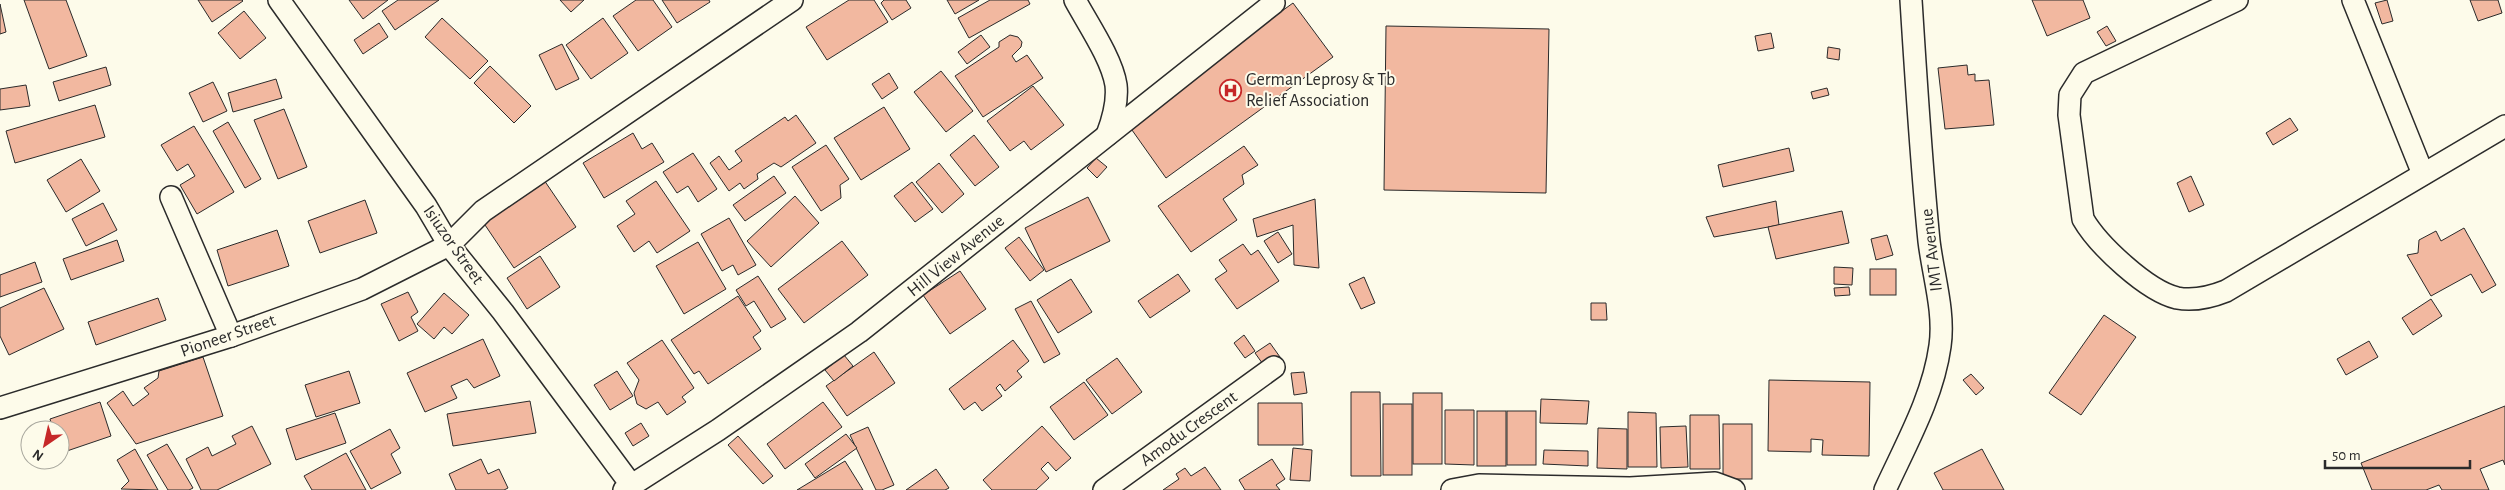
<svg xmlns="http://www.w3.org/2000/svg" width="2505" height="490" viewBox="0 0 2505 490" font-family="'Alegreya Sans',sans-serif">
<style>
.building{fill:#f2b8a0;stroke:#2b2b2b}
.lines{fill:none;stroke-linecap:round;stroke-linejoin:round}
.minor-casing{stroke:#2b2b2b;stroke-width:24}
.minor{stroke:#fdfbea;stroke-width:21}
.labels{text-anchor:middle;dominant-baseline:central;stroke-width:4;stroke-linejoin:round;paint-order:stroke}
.poi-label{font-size:18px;fill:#2b2b2b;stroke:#fdfbea;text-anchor:start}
.street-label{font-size:18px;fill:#2b2b2b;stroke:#fdfbea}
</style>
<rect width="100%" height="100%" fill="#fdfbea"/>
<g class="building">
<path d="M 24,0 L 66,0 L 87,56 L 49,69 Z"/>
<path d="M 198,0 L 242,0 L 243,1 L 212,22 Z"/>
<path d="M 349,0 L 388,0 L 363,19 Z"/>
<path d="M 398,0 L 439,0 L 395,30 L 382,11 Z"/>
<path d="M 560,0 L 584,0 L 571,12 Z"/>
<path d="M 636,0 L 653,0 L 672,27 L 638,51 L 613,16 Z"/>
<path d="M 662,0 L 709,0 L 710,2 L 677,23 Z"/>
<path d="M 849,0 L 874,0 L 888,22 L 827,60 L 806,27 Z"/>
<path d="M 884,0 L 906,0 L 911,8 L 892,20 L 881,3 Z"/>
<path d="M 947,0 L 979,0 L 955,14 Z"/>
<path d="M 990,0 L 1028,0 L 1030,4 L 969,38 L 958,18 Z"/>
<path d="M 2032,0 L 2083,0 L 2090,18 L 2047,36 Z"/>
<path d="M 2387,0 L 2393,21 L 2382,24 L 2375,3 Z"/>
<path d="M 2470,0 L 2498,0 L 2502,13 L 2478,21 Z"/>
<path d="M 1293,3 L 1333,57 L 1166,178 L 1127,123 Z"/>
<path d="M 0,4 L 6,32 L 0,34 Z"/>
<path d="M 244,11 L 266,38 L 240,59 L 218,33 Z"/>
<path d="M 442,18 L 488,61 L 470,79 L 425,37 Z"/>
<path d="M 603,18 L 628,53 L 591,79 L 566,45 Z"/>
<path d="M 379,23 L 388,37 L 363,54 L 354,40 Z"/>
<path d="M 1386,26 L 1549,29 L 1546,193 L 1384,190 Z"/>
<path d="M 2107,26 L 2116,41 L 2106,46 L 2097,32 Z"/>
<path d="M 1771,33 L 1774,48 L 1758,51 L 1755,36 Z"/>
<path d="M 981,35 L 990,47 L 967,64 L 958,52 Z"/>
<path d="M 1010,35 L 1018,37 L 1022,42 L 1021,47 L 1012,56 L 1016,62 L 1027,55 L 1043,78 L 983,117 L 955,76 L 999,47 L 999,42 Z"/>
<path d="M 562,44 L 579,79 L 556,90 L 539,55 Z"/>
<path d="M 1828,47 L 1840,49 L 1839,60 L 1827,58 Z"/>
<path d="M 1967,65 L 1968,75 L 1975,74 L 1975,81 L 1989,80 L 1994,125 L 1945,129 L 1938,68 Z"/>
<path d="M 490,66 L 531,106 L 514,123 L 474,83 Z"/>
<path d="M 106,67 L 111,85 L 59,101 L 53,82 Z"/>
<path d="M 941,71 L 973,111 L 946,132 L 914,92 Z"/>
<path d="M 889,73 L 898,88 L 882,99 L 872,84 Z"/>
<path d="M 276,79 L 282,98 L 233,112 L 228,93 Z"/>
<path d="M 213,82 L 227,111 L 203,122 L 189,93 Z"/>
<path d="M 26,85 L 30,106 L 0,110 L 0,89 Z"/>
<path d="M 1033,86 L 1064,125 L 1031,150 L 1024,141 L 1010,151 L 987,121 Z"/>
<path d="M 1827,88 L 1829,95 L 1813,99 L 1811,92 Z"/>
<path d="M 95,105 L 105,137 L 15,163 L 6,131 Z"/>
<path d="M 884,107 L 910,149 L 861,180 L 834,138 Z"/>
<path d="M 284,109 L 307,167 L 278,179 L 254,120 Z"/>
<path d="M 796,115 L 816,143 L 781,167 L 774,163 L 757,174 L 758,179 L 744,189 L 740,183 L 729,191 L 710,163 L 719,156 L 729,170 L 742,161 L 735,151 L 785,117 L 788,121 Z"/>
<path d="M 2290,118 L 2298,130 L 2273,145 L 2266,133 Z"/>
<path d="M 228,122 L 261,179 L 245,188 L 213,131 Z"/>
<path d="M 194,126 L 234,192 L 197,214 L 180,185 L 195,176 L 188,164 L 177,171 L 161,145 Z"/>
<path d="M 633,133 L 642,149 L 652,143 L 664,162 L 604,198 L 583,163 Z"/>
<path d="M 974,135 L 999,167 L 975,186 L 950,155 Z"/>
<path d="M 826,145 L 849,179 L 840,185 L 841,198 L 821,211 L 792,167 Z"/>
<path d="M 1244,146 L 1258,165 L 1242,175 L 1244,184 L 1223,199 L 1237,220 L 1191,252 L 1158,206 Z"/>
<path d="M 1789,148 L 1794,171 L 1723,187 L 1718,165 Z"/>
<path d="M 693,153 L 717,189 L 698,202 L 688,186 L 677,193 L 663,172 Z"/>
<path d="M 1096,158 L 1107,167 L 1097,178 L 1087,168 Z"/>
<path d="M 81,159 L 100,191 L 66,212 L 47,180 Z"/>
<path d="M 939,163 L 964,194 L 942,213 L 916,182 Z"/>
<path d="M 774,176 L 786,193 L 745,221 L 733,205 Z"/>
<path d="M 2191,176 L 2204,205 L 2189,212 L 2177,183 Z"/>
<path d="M 544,180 L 576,227 L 514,268 L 483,222 Z"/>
<path d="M 656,181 L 690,231 L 657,253 L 649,241 L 634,252 L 617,226 L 635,214 L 626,201 Z"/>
<path d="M 912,182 L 933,209 L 915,222 L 894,196 Z"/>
<path d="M 795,196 L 819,223 L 771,267 L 747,241 Z"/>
<path d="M 1088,197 L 1110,241 L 1046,272 L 1025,228 Z"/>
<path d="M 1315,199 L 1319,268 L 1294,265 L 1293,225 L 1257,237 L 1253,219 Z"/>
<path d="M 365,200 L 377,233 L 320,253 L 308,221 Z"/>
<path d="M 1776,201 L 1779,225 L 1714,237 L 1706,217 Z"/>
<path d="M 103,203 L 117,230 L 86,246 L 72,219 Z"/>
<path d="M 1842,211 L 1849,243 L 1776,259 L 1768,227 Z"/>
<path d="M 729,218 L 756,265 L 738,275 L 733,265 L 722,271 L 701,234 Z"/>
<path d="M 2464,228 L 2496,285 L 2482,293 L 2471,274 L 2431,296 L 2407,255 L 2418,253 L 2419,240 L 2436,231 L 2441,241 Z"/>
<path d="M 277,230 L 289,266 L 228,286 L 217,250 Z"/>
<path d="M 1278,232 L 1292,254 L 1278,263 L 1264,241 Z"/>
<path d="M 1887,235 L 1893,255 L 1876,260 L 1871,239 Z"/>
<path d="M 1019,237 L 1044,270 L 1030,281 L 1005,248 Z"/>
<path d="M 117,240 L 124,261 L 71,280 L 63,259 Z"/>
<path d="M 842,241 L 868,275 L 804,323 L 778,289 Z"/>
<path d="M 698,242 L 726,289 L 684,314 L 656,266 Z"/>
<path d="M 1243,244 L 1251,255 L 1258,250 L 1279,281 L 1237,309 L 1215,279 L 1227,271 L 1219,260 Z"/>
<path d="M 540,256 L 560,287 L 527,309 L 507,278 Z"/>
<path d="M 35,262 L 42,282 L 0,297 L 0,275 Z"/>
<path d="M 1834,267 L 1853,268 L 1852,285 L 1834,284 Z"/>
<rect x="1870" y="269" width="26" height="26"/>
<path d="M 960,271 L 986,309 L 950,334 L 923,295 Z"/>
<path d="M 1178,274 L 1190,291 L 1150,318 L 1138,301 Z"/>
<path d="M 758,276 L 786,319 L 771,328 L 754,301 L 746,306 L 736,290 Z"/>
<path d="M 1364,277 L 1375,303 L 1361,309 L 1349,284 Z"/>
<path d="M 1071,279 L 1092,312 L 1058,333 L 1037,300 Z"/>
<path d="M 1849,287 L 1850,295 L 1835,296 L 1834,288 Z"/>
<path d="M 44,288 L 64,329 L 9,355 L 0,336 L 0,308 Z"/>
<path d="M 408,292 L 418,312 L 411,317 L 418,331 L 399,341 L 381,304 Z"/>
<path d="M 444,293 L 469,315 L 452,334 L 444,327 L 434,339 L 417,324 Z"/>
<path d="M 738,296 L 761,331 L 753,337 L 761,349 L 708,384 L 699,371 L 694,374 L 671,340 Z"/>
<path d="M 158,298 L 166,320 L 96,345 L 88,322 Z"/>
<path d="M 2431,299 L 2442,316 L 2413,335 L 2402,318 Z"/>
<path d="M 1031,301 L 1060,354 L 1044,363 L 1015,309 Z"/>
<path d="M 1591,303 L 1606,303 L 1607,320 L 1591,320 Z"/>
<path d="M 2104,315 L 2136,337 L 2081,415 L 2049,393 Z"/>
<path d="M 1244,335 L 1255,351 L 1245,358 L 1234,343 Z"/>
<path d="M 483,339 L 500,376 L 474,388 L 467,379 L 451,386 L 457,398 L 425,412 L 407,373 Z"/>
<path d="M 662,340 L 694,388 L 682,397 L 686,402 L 667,415 L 658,402 L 646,409 L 637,404 L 634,393 L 639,380 L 627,363 Z"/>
<path d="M 1013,340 L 1029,361 L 1017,371 L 1022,377 L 1005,391 L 1000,384 L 996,388 L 1002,396 L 982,411 L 975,402 L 964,410 L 949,389 Z"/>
<path d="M 2369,341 L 2378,357 L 2346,375 L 2337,359 Z"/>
<path d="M 1270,343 L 1280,357 L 1265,367 L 1255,353 Z"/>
<path d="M 874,352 L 895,383 L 847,416 L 826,386 Z"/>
<path d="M 844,355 L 853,366 L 834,381 L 825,370 Z"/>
<path d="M 203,357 L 223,416 L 136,444 L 107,403 L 123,391 L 133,406 L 149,394 L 144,388 L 158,378 L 159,371 Z"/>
<path d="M 1117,358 L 1142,392 L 1112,414 L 1086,380 Z"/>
<path d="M 349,371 L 360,403 L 316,417 L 305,385 Z"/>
<path d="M 617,371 L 633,396 L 610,410 L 594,385 Z"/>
<path d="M 1304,372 L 1307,393 L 1294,395 L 1291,373 Z"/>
<path d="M 1971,374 L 1984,388 L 1976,395 L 1963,380 Z"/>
<path d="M 1769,380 L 1870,382 L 1869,456 L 1822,455 L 1823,440 L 1811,439 L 1811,452 L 1768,451 Z"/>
<path d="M 1084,382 L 1108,415 L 1074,440 L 1050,407 Z"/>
<path d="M 1351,392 L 1380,392 L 1381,476 L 1351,476 Z"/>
<rect x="1413" y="393" width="29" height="71"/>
<path d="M 1541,399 L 1589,401 L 1587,424 L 1540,423 Z"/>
<path d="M 530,401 L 536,433 L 453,446 L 447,414 Z"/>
<path d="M 100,402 L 111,436 L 61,453 L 60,430 L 53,430 L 50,419 Z"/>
<path d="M 823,402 L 842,427 L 785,469 L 767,444 Z"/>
<path d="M 1258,403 L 1302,403 L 1303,445 L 1258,445 Z"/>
<rect x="1383" y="404" width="29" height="71"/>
<path d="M 2505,406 L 2505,465 L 2503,460 L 2480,469 L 2489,490 L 2442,490 L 2439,485 L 2426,490 L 2372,490 L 2361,463 Z"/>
<path d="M 1445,410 L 1474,410 L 1474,465 L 1445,464 Z"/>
<rect x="1477" y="411" width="29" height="55"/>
<rect x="1507" y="411" width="29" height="54"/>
<path d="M 1628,412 L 1656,413 L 1657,467 L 1628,467 Z"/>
<path d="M 335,413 L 346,443 L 296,460 L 286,429 Z"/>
<path d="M 1690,415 L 1719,415 L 1720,469 L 1690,469 Z"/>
<path d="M 641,423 L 649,436 L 633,446 L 625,433 Z"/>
<rect x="1723" y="424" width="29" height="55"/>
<path d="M 252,426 L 271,464 L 217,490 L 201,490 L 186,459 L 208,447 L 212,456 L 236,444 L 232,436 Z"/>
<path d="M 1042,426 L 1071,458 L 1056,471 L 1048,462 L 1041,469 L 1049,478 L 1036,490 L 992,490 L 983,480 Z"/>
<path d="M 1686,426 L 1688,467 L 1661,468 L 1660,427 Z"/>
<path d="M 868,427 L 894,485 L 882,490 L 876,490 L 850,435 Z"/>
<path d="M 1598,428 L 1627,429 L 1627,469 L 1597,468 Z"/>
<path d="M 390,429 L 400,448 L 391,454 L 401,473 L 371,489 L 350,451 Z"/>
<path d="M 846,434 L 857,448 L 815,478 L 805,464 Z"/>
<path d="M 738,436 L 773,476 L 763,484 L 728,445 Z"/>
<path d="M 167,444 L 193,488 L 189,490 L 168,490 L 147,455 Z"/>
<path d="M 1293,448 L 1312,450 L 1310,481 L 1290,480 Z"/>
<path d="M 135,449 L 158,490 L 121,489 L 129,481 L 117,460 Z"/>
<path d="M 1982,449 L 2004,490 L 1943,490 L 1934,473 Z"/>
<path d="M 1544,450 L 1588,451 L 1588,466 L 1543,464 Z"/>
<path d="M 346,453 L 366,490 L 312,490 L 304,476 Z"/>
<path d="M 481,459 L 488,474 L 499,469 L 508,488 L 504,490 L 456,490 L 449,474 Z"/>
<path d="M 1272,459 L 1285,479 L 1276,485 L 1280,490 L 1245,490 L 1239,480 Z"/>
<path d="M 845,461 L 863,490 L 797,490 Z"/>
<path d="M 1205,467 L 1221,490 L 1163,490 L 1179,479 L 1176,474 L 1185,468 L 1191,476 Z"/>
<path d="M 936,469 L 949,488 L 945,490 L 906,490 Z"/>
</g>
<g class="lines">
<defs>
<g id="minor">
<path d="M 279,0 L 426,206 L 449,245 L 503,312 L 632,486"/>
<path d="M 1075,0 C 1088,24 1112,59 1116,85 C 1118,102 1113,119 1107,135"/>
<path d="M 2237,0 L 2084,73 L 2070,95 L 2069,115 L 2083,219 C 2098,245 2147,291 2177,298 C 2193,301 2211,297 2226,291 L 2505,126"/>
<path d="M 2353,0 L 2423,174"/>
<path d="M 171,197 L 231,336"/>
<path d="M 0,408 L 231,336 L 362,289 L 449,245 L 483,211 L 792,0"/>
<path d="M 624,490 L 718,430 L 859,332 L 1274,3"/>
<path d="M 1104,490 L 1274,367"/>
<path d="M 1452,490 L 1479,485 L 1630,488 L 1715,483 L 1734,490"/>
<path d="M 1885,490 C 1906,444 1933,397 1940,346 C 1945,312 1933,275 1929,241 C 1921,161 1916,80 1911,0"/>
</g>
</defs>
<use href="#minor" class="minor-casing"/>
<use href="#minor" class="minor"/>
</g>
<defs>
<symbol id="hospital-ring" viewBox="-11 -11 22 22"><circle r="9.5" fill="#fdfbea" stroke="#c62828" stroke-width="1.5"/><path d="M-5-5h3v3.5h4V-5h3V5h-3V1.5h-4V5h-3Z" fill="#c62828"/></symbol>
</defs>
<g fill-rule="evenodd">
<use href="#hospital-ring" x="1218" y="78" width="25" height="25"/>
</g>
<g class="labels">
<g class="poi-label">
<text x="1246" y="80">German Leprosy &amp; Tb<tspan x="1246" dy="21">Relief Association</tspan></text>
</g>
<g class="street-label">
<text transform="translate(453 245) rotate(55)">Isiuzor Street</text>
<text transform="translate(1932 250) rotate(-97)">IMT Avenue</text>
<text transform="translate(956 256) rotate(-39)">Hill View Avenue</text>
<text transform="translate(228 336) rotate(-19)">Pioneer Street</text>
<text transform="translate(1189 429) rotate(-36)">Amodu Crescent</text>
</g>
</g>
<g transform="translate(45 445) rotate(214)"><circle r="24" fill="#fdfbea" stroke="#a9a89e"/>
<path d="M0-4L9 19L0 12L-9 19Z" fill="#c62828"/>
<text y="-8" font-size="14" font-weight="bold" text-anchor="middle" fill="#2b2b2b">N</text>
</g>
<path d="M2325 460v8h145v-8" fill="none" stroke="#2b2b2b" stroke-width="2.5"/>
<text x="2332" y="460" font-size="15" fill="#2b2b2b" stroke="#fdfbea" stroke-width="4" paint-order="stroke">50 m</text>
</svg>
